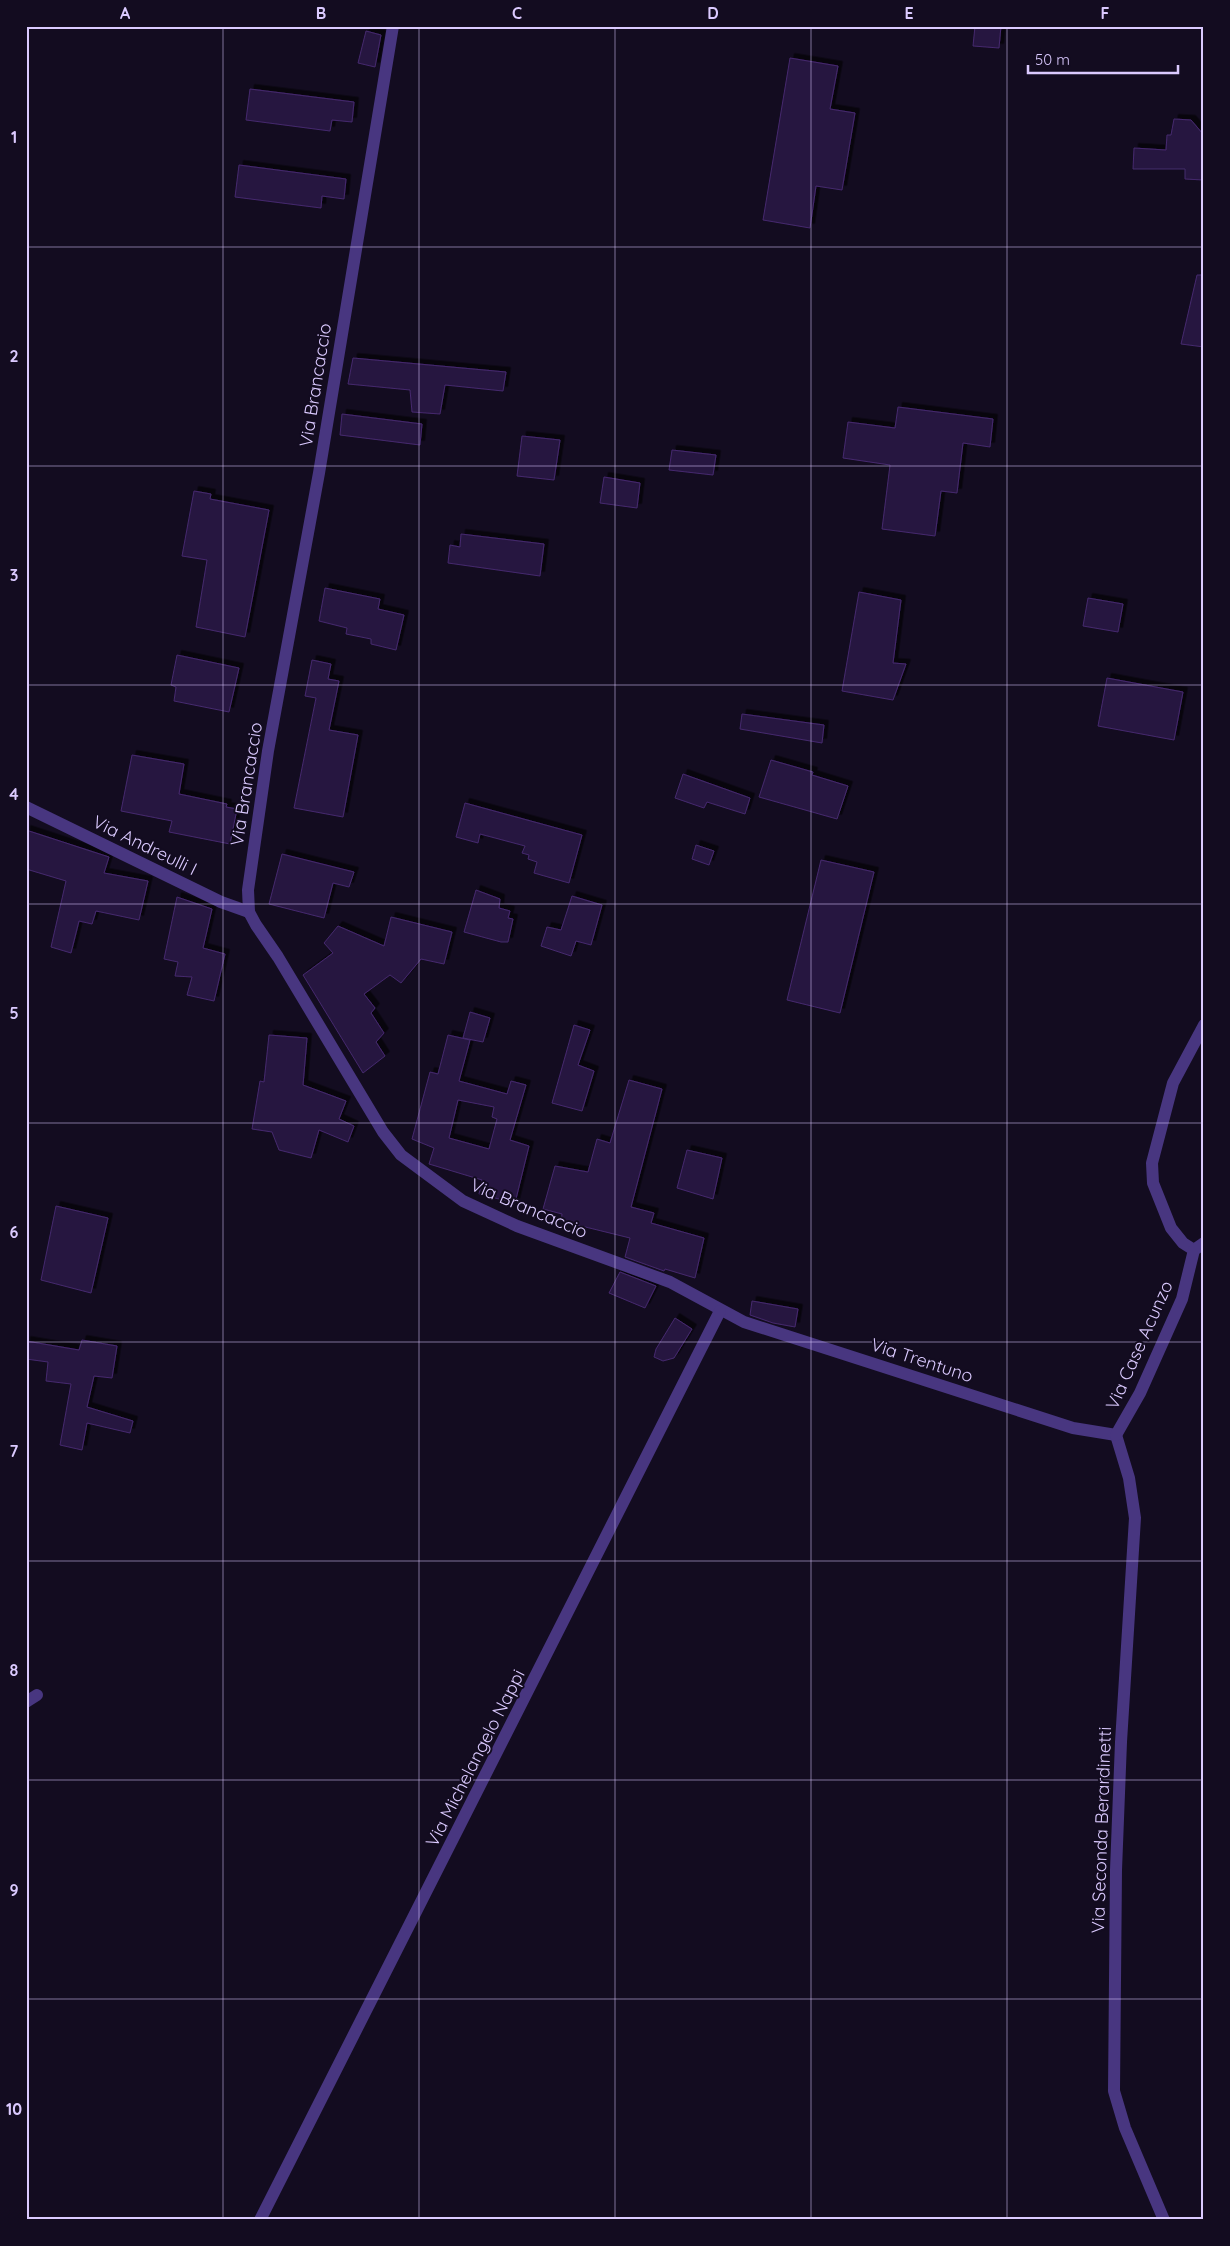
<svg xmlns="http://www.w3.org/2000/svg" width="1230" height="2246" viewBox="0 0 1230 2246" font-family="Quicksand,sans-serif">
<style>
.building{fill:#281841;stroke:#45296e;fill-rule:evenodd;filter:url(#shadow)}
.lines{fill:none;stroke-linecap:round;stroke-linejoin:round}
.street{stroke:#483680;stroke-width:12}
.grid{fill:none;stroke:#dbcaff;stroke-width:1;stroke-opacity:0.55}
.labels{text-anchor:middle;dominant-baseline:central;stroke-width:4;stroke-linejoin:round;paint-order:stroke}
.street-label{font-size:18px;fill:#dbcaff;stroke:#130c20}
.neatline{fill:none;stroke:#dbcaff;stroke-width:2}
.grid-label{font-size:16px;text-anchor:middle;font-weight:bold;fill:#dbcaff}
</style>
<defs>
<filter id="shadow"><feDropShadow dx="4.5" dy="-4.5" stdDeviation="0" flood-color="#0009"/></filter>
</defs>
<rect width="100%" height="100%" fill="#130c20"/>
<g class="building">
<path d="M 975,26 L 1001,26 L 999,48 L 973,46 Z"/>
<path d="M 366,31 L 381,35 L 375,67 L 358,63 Z"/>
<path d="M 790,58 L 838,66 L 830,109 L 855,113 L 842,190 L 816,186 L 810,228 L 763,220 Z"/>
<path d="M 250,89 L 354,102 L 352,122 L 332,120 L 330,131 L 246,120 Z"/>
<path d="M 1174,119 L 1191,120 L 1203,134 L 1203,180 L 1185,179 L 1185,169 L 1133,169 L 1134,148 L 1166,150 L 1167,135 L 1171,135 Z"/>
<path d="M 239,165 L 346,179 L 344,199 L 322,196 L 321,208 L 235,197 Z"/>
<path d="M 1197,275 L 1204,275 L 1204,347 L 1181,344 Z"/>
<path d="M 353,358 L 506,372 L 503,391 L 445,385 L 440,414 L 412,412 L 410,390 L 348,384 Z"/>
<path d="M 898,407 L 993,419 L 990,447 L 963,443 L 957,493 L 941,491 L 935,536 L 882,529 L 890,465 L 843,458 L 848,422 L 895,428 Z"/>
<path d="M 342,414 L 422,424 L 420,445 L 340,435 Z"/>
<path d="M 522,436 L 560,440 L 554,480 L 517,476 Z"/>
<path d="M 672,450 L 716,455 L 713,475 L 669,470 Z"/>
<path d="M 604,477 L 640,483 L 637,508 L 600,503 Z"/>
<path d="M 194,491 L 211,494 L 210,499 L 269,510 L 245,637 L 196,627 L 207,560 L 182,556 Z"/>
<path d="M 461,534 L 544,544 L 540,576 L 448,563 L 450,545 L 460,547 Z"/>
<path d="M 325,588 L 380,599 L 378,609 L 404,615 L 396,650 L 371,644 L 371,639 L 346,634 L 347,628 L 319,621 Z"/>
<path d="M 859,592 L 901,600 L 893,663 L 906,664 L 893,700 L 842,691 Z"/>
<path d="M 1088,598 L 1123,604 L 1118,632 L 1083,626 Z"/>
<path d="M 177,655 L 239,668 L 229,712 L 174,701 L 176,687 L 171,685 Z"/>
<path d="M 312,660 L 331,664 L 328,679 L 339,681 L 329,730 L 358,735 L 343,817 L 294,808 L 316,698 L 305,696 Z"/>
<path d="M 1107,678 L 1183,692 L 1174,740 L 1098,726 Z"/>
<path d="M 742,714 L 824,725 L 822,743 L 740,729 Z"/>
<path d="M 132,755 L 184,764 L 179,794 L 227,804 L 226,807 L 237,809 L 230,844 L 169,832 L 172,821 L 121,811 Z"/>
<path d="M 771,760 L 813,772 L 812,775 L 848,786 L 837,819 L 759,797 Z"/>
<path d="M 683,774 L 750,798 L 745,814 L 707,802 L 704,808 L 675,798 Z"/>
<path d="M 465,803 L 582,835 L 569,883 L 534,873 L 537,862 L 528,859 L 529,855 L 522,853 L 525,846 L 480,834 L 478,843 L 456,837 Z"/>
<path d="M 26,830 L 109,857 L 104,873 L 148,881 L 139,920 L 96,911 L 92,924 L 79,921 L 71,953 L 51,947 L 66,881 L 26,869 Z"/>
<path d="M 696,845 L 714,851 L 709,865 L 692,859 Z"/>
<path d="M 282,854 L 354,872 L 349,887 L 333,883 L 324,918 L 269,904 Z"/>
<path d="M 821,860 L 874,872 L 840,1013 L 787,1000 Z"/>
<path d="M 476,890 L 500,899 L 499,908 L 510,911 L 508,918 L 513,919 L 508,942 L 501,942 L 464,932 Z"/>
<path d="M 572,896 L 602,905 L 591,945 L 576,941 L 571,956 L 541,946 L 547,927 L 561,930 Z"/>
<path d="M 177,897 L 212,909 L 203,948 L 225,954 L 214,1001 L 187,995 L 192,977 L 175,976 L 178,962 L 164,959 Z"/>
<path d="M 391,917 L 452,932 L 444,964 L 421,959 L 401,983 L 390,975 L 364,994 L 375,1008 L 371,1013 L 384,1033 L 376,1042 L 385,1056 L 363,1073 L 303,975 L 333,953 L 324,943 L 338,926 L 384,946 Z"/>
<path d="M 470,1012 L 490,1018 L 483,1042 L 463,1038 Z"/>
<path d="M 574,1025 L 590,1030 L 578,1065 L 594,1071 L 582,1111 L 552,1103 Z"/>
<path d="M 269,1035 L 307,1038 L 303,1085 L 346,1101 L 339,1119 L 354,1126 L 348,1142 L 319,1130 L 311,1158 L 279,1150 L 272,1132 L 252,1129 L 260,1081 L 264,1082 Z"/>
<path d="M 448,1035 L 470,1040 L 459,1081 L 507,1094 L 511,1081 L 526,1085 L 510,1140 L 529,1146 L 515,1203 L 479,1194 L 482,1180 L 429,1164 L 434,1148 L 412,1139 L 430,1072 L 438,1074 ZM 458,1100 L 494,1107 L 492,1117 L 497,1119 L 489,1149 L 449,1138 Z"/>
<path d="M 629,1080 L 662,1089 L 631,1207 L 654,1213 L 651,1223 L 704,1238 L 695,1278 L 665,1269 L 664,1271 L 625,1257 L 630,1238 L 561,1221 L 562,1214 L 543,1209 L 555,1166 L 588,1172 L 597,1139 L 610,1143 Z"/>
<path d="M 687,1150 L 722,1158 L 713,1199 L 677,1188 Z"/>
<path d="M 56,1206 L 108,1218 L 91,1293 L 41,1280 Z"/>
<path d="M 620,1272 L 656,1286 L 645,1308 L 609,1293 Z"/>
<path d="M 752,1301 L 798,1309 L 795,1327 L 773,1323 L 750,1315 Z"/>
<path d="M 675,1318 L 692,1329 L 674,1358 L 663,1361 L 654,1357 L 656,1349 Z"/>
<path d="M 82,1340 L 117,1346 L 112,1378 L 94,1376 L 87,1407 L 133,1421 L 130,1433 L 87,1423 L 82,1450 L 60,1445 L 71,1384 L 46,1381 L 48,1362 L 26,1359 L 26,1341 L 79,1350 Z"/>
</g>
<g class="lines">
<g class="street">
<path d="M 393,26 L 319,473 L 268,751 L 248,890 L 249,912 L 256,925 L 278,957 L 383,1132 L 401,1155 L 463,1201 L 517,1226 L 670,1282 L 744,1322 L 1073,1428 L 1116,1435"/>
<path d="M 26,807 L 221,902 L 249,912"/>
<path d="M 1194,1250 L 1183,1243 L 1171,1228 L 1153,1183 L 1152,1163 L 1173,1083 L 1204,1025"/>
<path d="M 1116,1435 L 1129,1478 L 1135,1518 L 1121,1742 L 1116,1870 L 1114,2091 L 1125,2128 L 1164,2220"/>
<path d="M 1116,1435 L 1140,1393 L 1182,1299 L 1194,1250 L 1204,1243"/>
<path d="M 26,1702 L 37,1695"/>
<path d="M 260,2220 L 720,1311"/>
</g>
</g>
<path class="grid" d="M 223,26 L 223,2220M 419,26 L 419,2220M 615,26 L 615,2220M 811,26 L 811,2220M 1007,26 L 1007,2220M 26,247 L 1204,247M 26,466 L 1204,466M 26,685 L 1204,685M 26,904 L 1204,904M 26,1123 L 1204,1123M 26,1342 L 1204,1342M 26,1561 L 1204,1561M 26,1780 L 1204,1780M 26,1999 L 1204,1999"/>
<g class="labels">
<g class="street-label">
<text transform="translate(315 385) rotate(-81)">Via Brancaccio</text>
<text transform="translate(246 784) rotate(-81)">Via Brancaccio</text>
<text transform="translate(145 845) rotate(26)">Via Andreulli I</text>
<text transform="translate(529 1208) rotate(23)">Via Brancaccio</text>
<text transform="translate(1139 1345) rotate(-66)">Via Case Acunzo</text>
<text transform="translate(922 1360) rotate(18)">Via Trentuno</text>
<text transform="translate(475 1758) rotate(-63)">Via Michelangelo Nappi</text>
<text transform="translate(1101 1830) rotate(-88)">Via Seconda Berardinetti</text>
</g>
</g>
<rect width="1230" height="2246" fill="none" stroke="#130c20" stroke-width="55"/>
<path d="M1028 65v8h150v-8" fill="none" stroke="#dbcaff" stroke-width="2.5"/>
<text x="1035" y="65" font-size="15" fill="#dbcaff" stroke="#130c20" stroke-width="4" paint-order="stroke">50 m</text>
<rect x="28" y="28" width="1174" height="2190" class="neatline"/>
<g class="grid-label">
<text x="125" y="19">A</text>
<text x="321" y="19">B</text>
<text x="517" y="19">C</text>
<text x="713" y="19">D</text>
<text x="909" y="19">E</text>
<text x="1105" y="19">F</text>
<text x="14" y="143">1</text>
<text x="14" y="362">2</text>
<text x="14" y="581">3</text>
<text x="14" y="800">4</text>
<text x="14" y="1019">5</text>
<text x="14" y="1238">6</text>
<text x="14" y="1457">7</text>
<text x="14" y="1676">8</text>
<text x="14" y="1896">9</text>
<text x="14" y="2115">10</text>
</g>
</svg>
